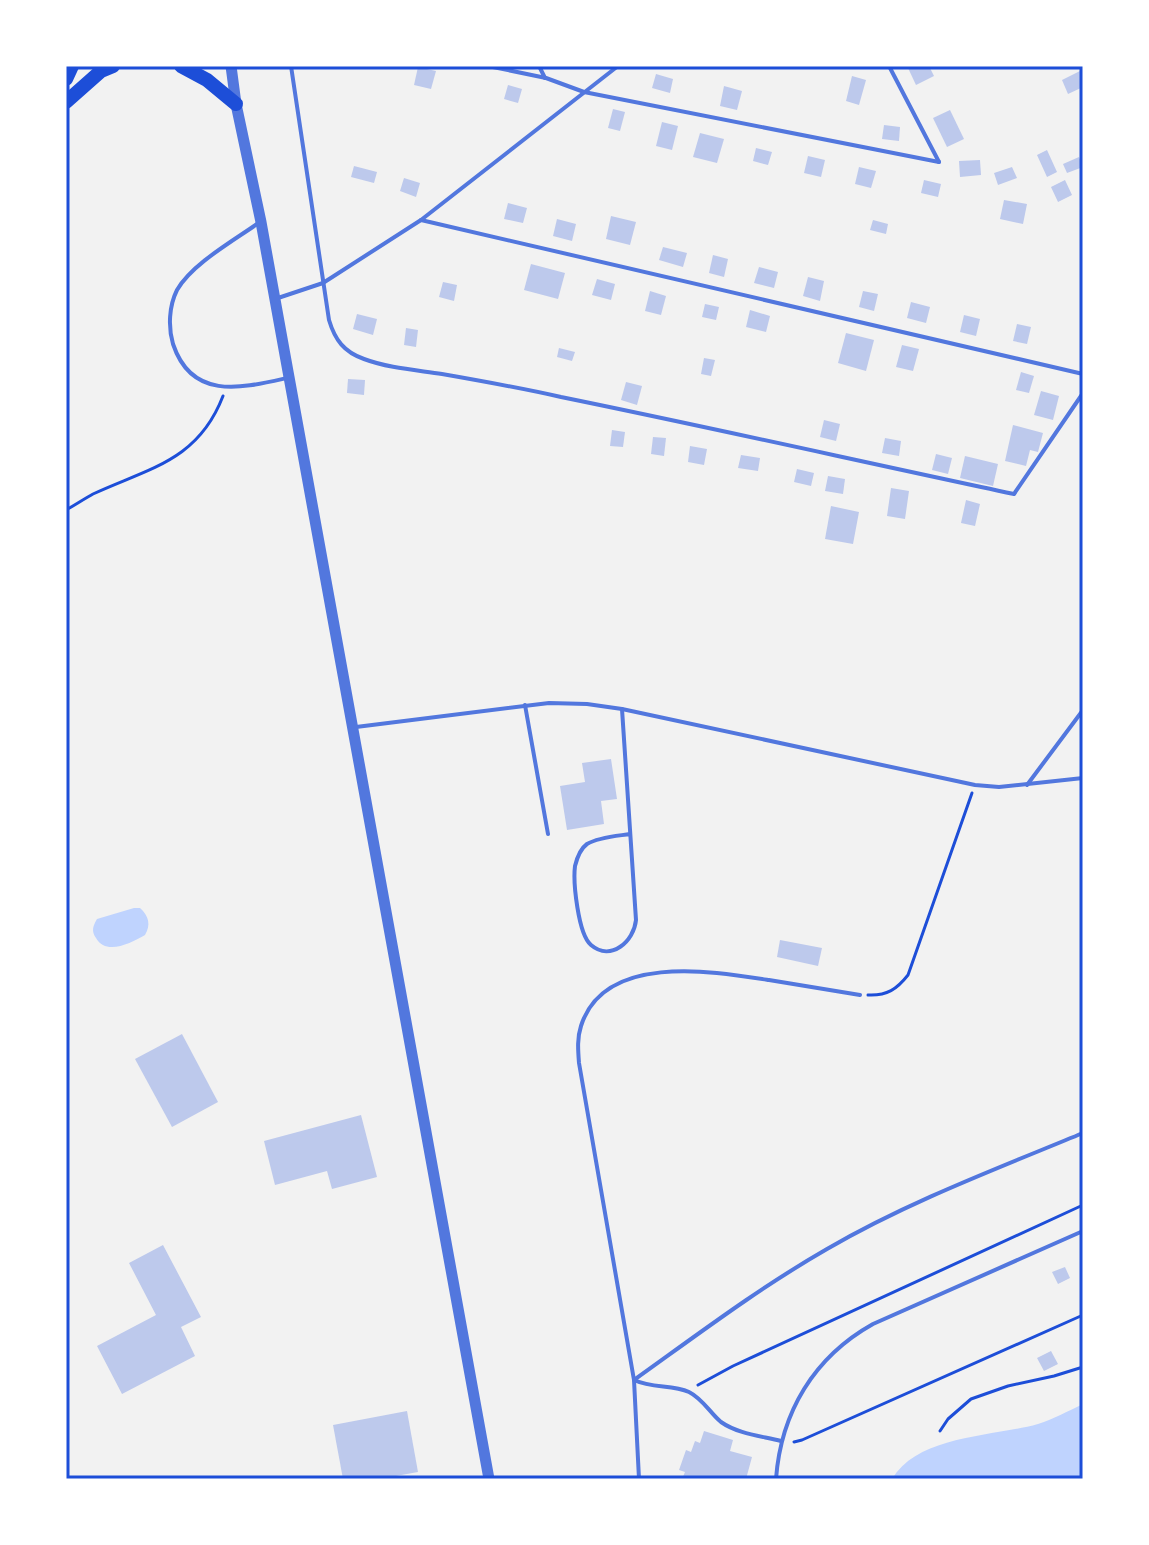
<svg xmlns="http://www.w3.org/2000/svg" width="1149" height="1545" viewBox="0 0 1149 1545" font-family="Inter,sans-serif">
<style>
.water{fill:#bfd3fe}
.building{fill:#bdc9ec}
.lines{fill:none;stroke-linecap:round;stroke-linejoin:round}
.path{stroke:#1d4ed8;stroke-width:3}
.service{stroke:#5277de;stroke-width:4}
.tertiary{stroke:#5277de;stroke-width:11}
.trunk{stroke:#1d4ed8;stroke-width:14}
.neatline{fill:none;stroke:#1d4ed8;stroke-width:3}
</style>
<rect width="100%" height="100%" fill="#f2f2f2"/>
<g class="water">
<path d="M 134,908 L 140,908 C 149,916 151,925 145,935 C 131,943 106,956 96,938 C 91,931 93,926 97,919 Z"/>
<path d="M 1083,1404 L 1083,1479 L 892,1479 C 919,1435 992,1437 1038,1424 C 1054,1419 1068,1411 1083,1404 Z"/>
</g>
<g class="building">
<path d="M 912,66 L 929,66 L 934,76 L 916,85 L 908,68 Z"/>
<path d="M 418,67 L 436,71 L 431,89 L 414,85 Z"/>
<path d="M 1080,71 L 1083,77 L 1083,87 L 1068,94 L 1062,80 Z"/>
<path d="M 656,74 L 673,79 L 670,93 L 652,88 Z"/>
<path d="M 852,76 L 866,80 L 859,105 L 846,101 Z"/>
<path d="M 508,85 L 522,89 L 518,103 L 504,99 Z"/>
<path d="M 724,86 L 742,91 L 737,110 L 720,106 Z"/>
<path d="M 613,109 L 625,112 L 620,131 L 608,128 Z"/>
<path d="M 950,110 L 964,139 L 947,147 L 933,118 Z"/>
<path d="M 662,122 L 678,126 L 672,150 L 656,146 Z"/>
<path d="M 884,125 L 900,127 L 899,141 L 882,139 Z"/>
<path d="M 700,133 L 724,139 L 717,163 L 693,157 Z"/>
<path d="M 756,148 L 772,152 L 768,165 L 753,161 Z"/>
<path d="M 1047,150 L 1057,172 L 1047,177 L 1037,155 Z"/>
<path d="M 808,156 L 825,160 L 821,177 L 804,173 Z"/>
<path d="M 1079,157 L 1083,167 L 1067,173 L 1063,164 Z"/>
<path d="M 980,160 L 981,175 L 960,177 L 959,161 Z"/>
<path d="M 354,166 L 377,172 L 374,183 L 351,177 Z"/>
<path d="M 859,167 L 876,171 L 871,188 L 855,184 Z"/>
<path d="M 1012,167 L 1017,178 L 998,185 L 994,173 Z"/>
<path d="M 404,178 L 420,183 L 416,197 L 400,191 Z"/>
<path d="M 924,180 L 941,184 L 938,197 L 921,193 Z"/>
<path d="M 1065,180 L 1072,195 L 1058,202 L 1051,187 Z"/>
<path d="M 1004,200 L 1027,204 L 1023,224 L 1000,219 Z"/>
<path d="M 508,203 L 527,208 L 523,223 L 504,219 Z"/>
<path d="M 611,216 L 636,222 L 630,245 L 606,239 Z"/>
<path d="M 557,219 L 576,224 L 572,241 L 553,236 Z"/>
<path d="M 873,220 L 888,224 L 886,234 L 870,230 Z"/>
<path d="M 663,247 L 687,253 L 683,267 L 659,260 Z"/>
<path d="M 713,255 L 728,259 L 724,277 L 709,273 Z"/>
<path d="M 531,264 L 565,273 L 558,299 L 524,290 Z"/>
<path d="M 759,267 L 778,272 L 774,288 L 754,283 Z"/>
<path d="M 808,277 L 824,281 L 820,301 L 803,296 Z"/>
<path d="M 597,279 L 615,284 L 611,300 L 592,295 Z"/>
<path d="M 443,282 L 457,285 L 454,301 L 439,297 Z"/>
<path d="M 650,291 L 666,296 L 661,315 L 645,311 Z"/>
<path d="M 863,291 L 878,294 L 874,311 L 859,307 Z"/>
<path d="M 911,302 L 930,307 L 926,323 L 907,318 Z"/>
<path d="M 705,304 L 719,307 L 716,320 L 702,317 Z"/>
<path d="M 750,310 L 770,316 L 766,332 L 746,327 Z"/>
<path d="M 357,314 L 377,319 L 373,335 L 353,329 Z"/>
<path d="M 964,315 L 980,319 L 976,336 L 960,332 Z"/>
<path d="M 1017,324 L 1031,327 L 1027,344 L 1013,341 Z"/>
<path d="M 406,328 L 418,330 L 416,347 L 404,345 Z"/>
<path d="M 846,333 L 874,340 L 866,371 L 838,363 Z"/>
<path d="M 902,345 L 919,349 L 913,371 L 896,367 Z"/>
<path d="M 559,348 L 575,352 L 572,361 L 557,357 Z"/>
<path d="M 704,358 L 715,360 L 711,376 L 701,374 Z"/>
<path d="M 1021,372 L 1034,376 L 1029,393 L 1016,390 Z"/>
<path d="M 348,379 L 365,380 L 364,395 L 347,393 Z"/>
<path d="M 626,382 L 642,386 L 637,405 L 621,400 Z"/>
<path d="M 1041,391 L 1059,396 L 1053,420 L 1034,415 Z"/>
<path d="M 824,420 L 840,424 L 836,441 L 820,437 Z"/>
<path d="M 1013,425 L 1043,433 L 1038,452 L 1030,450 L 1026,466 L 1005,461 Z"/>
<path d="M 612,430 L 625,432 L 623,447 L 610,446 Z"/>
<path d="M 653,437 L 666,438 L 664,456 L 651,454 Z"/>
<path d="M 885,438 L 901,441 L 899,456 L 882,453 Z"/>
<path d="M 690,446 L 707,449 L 704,465 L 688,462 Z"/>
<path d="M 936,454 L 952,458 L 948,474 L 932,470 Z"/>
<path d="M 741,455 L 760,458 L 758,471 L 738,468 Z"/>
<path d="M 965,456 L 998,464 L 993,486 L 960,478 Z"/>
<path d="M 797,469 L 814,473 L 811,486 L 794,482 Z"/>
<path d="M 828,476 L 845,479 L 843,494 L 825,491 Z"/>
<path d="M 891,488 L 909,491 L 905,519 L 887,516 Z"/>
<path d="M 966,500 L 980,504 L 975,526 L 961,523 Z"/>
<path d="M 831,506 L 859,512 L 853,544 L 825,539 Z"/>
<path d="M 611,759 L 617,799 L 601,801 L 604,824 L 567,830 L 560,786 L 585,782 L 582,763 Z"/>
<path d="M 780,940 L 822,948 L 818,966 L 777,957 Z"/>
<path d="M 182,1034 L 218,1102 L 172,1127 L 135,1059 Z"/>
<path d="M 361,1115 L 377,1177 L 332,1189 L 327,1171 L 275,1185 L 264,1141 Z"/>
<path d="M 163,1245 L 201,1317 L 181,1327 L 195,1356 L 122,1394 L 97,1346 L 156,1315 L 129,1263 Z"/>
<path d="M 1065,1267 L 1070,1278 L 1058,1284 L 1052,1272 Z"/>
<path d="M 1051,1351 L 1058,1364 L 1044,1371 L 1037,1358 Z"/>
<path d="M 407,1411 L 418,1472 L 379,1479 L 343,1479 L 333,1425 Z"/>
<path d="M 704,1431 L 733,1440 L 730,1451 L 752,1457 L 746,1479 L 682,1479 L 685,1472 L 679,1470 L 686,1450 L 691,1452 L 695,1441 L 700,1443 Z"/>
</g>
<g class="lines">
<g class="path">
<path d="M 66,510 C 75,505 84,499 93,494 C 149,468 198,461 223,396"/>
<path d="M 868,995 C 887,996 897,989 908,975 L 972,793"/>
<path d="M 698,1385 L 733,1366 L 1083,1205"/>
<path d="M 940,1431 L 948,1419 L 971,1399 L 1008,1386 L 1054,1376 L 1083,1367"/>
<path d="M 794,1442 L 802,1440 L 1083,1315"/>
</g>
<g class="service">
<path d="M 291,66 L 329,320 C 335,340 344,352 364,359 C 388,368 416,370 442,374 C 482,381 522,388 561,397 C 713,428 863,462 1014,494 L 1083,393"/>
<path d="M 488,66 L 546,78 L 584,92 L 939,162"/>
<path d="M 539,66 L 545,78"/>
<path d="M 889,66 L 939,162"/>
<path d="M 421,220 L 1083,374"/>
<path d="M 257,224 C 233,241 192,264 177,290 C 169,306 168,327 173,344 C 192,401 242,388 287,378"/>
<path d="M 278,298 L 323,283 L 421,220 L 618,66"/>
<path d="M 525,705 L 548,834"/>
<path d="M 622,709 L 636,920 C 634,941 611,962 591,945 C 578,934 573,882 575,866 C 577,858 580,849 587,844 C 599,837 617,836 630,834"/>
<path d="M 356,727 L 549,703 L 587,704 L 622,709 L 975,785 L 999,787 L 1083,778"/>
<path d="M 1027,785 L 1083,710"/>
<path d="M 781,1441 C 762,1436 738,1434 721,1422 C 710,1413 703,1399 689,1392 C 672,1384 653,1389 634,1380 L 579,1063 C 578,1050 577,1038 581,1026 C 604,953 712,971 769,980 C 799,985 830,990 860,995"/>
<path d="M 639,1479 L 634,1380 C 697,1335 759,1288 827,1249 C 908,1202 996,1169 1083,1133"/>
<path d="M 776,1479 C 781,1412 814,1357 873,1324 L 1083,1231"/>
</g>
<path class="tertiary" d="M 231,66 L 236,104 L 261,222 L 289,377 L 489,1479"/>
<g class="trunk">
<path d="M 181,66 L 207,80 L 236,104"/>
<path d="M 66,79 L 72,66"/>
<path d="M 66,102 L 101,71 L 113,66"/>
</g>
</g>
<rect width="1149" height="1545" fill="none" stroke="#ffffff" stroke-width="136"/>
<rect x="68" y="68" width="1013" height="1409" class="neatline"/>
</svg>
